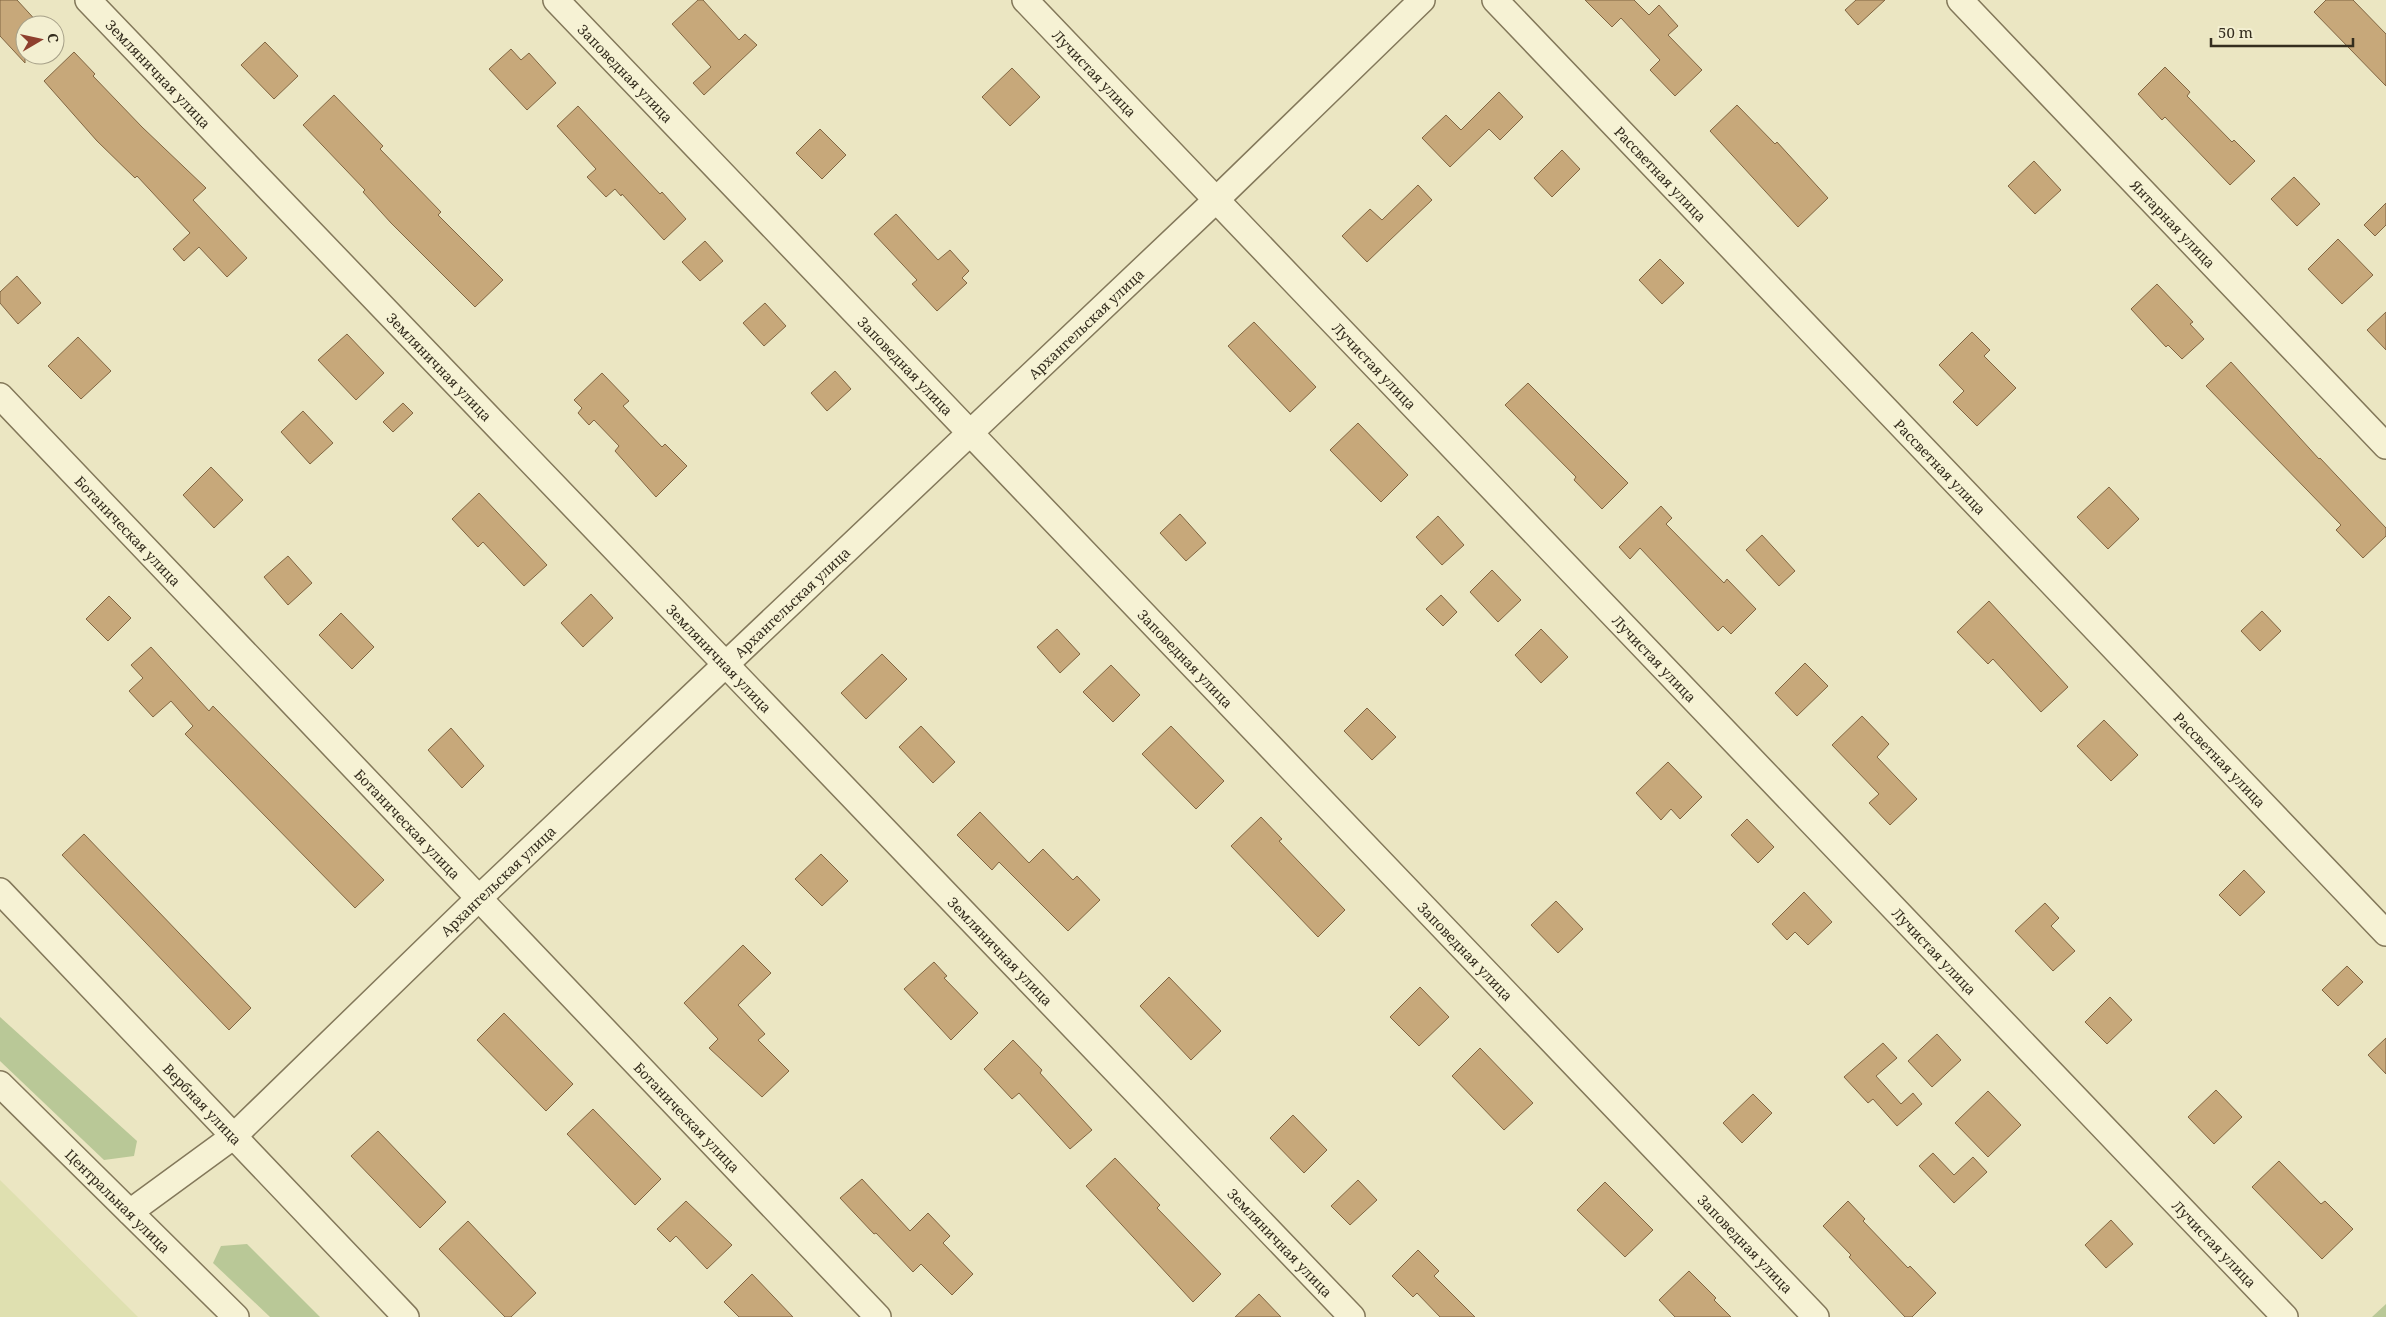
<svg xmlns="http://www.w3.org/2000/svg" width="2386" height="1317" viewBox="0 0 2386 1317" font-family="'Noto Serif',serif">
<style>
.farmland{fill:#dfe0b0}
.green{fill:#b9c897}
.building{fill:#c7a87a;stroke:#816642}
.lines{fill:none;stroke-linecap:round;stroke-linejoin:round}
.minor-casing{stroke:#83785a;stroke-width:28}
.minor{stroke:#f6f2d4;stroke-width:25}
.labels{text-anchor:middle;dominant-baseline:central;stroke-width:4.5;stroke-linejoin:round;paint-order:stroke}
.street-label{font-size:14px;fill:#342d1e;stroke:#f3efd1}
</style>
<rect width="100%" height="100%" fill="#ebe6c2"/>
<path class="farmland" d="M 0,1180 L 138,1317 L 0,1317 Z"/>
<g class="green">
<path d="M 0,1017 L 137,1141 L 134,1156 L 104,1160 L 0,1061 Z"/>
<path d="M 247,1244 L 320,1317 L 270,1317 L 213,1263 L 221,1246 Z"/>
<path d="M 2386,1304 L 2386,1317 L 2372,1317 Z"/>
</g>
<g class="building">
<path d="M 0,0 L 17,0 L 40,25 L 25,25 L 25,63 L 0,36 Z"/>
<path d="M 698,0 L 703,0 L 739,40 L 745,34 L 757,45 L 704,95 L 693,83 L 711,67 L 672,24 Z"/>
<path d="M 1585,0 L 1634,0 L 1649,15 L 1659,5 L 1678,26 L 1668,35 L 1702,70 L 1675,96 L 1650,70 L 1660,60 L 1621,18 L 1612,27 Z"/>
<path d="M 1856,0 L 1885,0 L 1858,25 L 1845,10 Z"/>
<path d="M 2326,0 L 2353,0 L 2386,34 L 2386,86 L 2314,12 Z"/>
<path d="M 265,42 L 298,76 L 274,99 L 241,65 Z"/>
<path d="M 511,49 L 521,60 L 529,53 L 556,83 L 527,110 L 489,69 Z"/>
<path d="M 74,52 L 95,74 L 93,76 L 142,127 L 206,188 L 193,200 L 247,258 L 227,277 L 199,247 L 184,261 L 173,249 L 190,233 L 137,176 L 135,178 L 97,141 L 44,81 Z"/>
<path d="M 2165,67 L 2190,92 L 2187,96 L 2232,142 L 2234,140 L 2255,161 L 2230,185 L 2165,117 L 2162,120 L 2138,94 Z"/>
<path d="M 1012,68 L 1040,97 L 1010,126 L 982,97 Z"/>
<path d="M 1499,92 L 1523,117 L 1500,140 L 1489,129 L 1450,167 L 1422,138 L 1446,115 L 1461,130 Z"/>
<path d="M 334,95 L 383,146 L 380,149 L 441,212 L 438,215 L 503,280 L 475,307 L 391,223 L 363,192 L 365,190 L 303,125 Z"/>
<path d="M 1737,105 L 1775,144 L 1777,142 L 1828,198 L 1798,227 L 1710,131 Z"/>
<path d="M 578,106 L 660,194 L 662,192 L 686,219 L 664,240 L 622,194 L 621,196 L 615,189 L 606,197 L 587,177 L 596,169 L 557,126 Z"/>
<path d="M 820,129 L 846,155 L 822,179 L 796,153 Z"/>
<path d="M 1562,150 L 1580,169 L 1552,197 L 1534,178 Z"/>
<path d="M 2034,161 L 2061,190 L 2035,214 L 2008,186 Z"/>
<path d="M 2294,177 L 2320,204 L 2297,226 L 2271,199 Z"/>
<path d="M 1418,185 L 1432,200 L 1367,262 L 1342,236 L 1370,209 L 1382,220 Z"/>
<path d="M 2386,203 L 2386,225 L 2375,236 L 2364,225 Z"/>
<path d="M 896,214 L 938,260 L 950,250 L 969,271 L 962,278 L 967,283 L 937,311 L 912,284 L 917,280 L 874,234 Z"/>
<path d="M 2338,239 L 2373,275 L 2342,304 L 2308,269 Z"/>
<path d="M 705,241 L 723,261 L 700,281 L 682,262 Z"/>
<path d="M 1660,259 L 1684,283 L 1662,304 L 1639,280 Z"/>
<path d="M 17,276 L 41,303 L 18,324 L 0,303 L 0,292 Z"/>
<path d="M 2157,284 L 2193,322 L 2190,324 L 2204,339 L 2182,359 L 2168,345 L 2166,347 L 2131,309 Z"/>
<path d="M 765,303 L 786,326 L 764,346 L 743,323 Z"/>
<path d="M 2386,312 L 2386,350 L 2367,330 Z"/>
<path d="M 1254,322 L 1316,387 L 1290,412 L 1228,346 Z"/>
<path d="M 1972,332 L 1990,350 L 1984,356 L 2016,388 L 1977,426 L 1953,402 L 1964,391 L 1939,365 Z"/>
<path d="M 347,334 L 384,373 L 356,400 L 318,360 Z"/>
<path d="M 78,337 L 111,371 L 81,399 L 48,366 Z"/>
<path d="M 2231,362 L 2319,459 L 2320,458 L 2386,528 L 2386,536 L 2363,558 L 2336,530 L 2341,525 L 2206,386 Z"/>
<path d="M 835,371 L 851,389 L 827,411 L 811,393 Z"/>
<path d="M 602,373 L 629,401 L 623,406 L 662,447 L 665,444 L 687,466 L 656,497 L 615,451 L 619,446 L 594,420 L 589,425 L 578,413 L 582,408 L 574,400 Z"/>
<path d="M 1528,383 L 1628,483 L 1602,509 L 1574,480 L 1576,477 L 1505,405 Z"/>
<path d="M 403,403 L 413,413 L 393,432 L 383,422 Z"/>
<path d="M 303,411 L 333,443 L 310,464 L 281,432 Z"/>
<path d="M 1358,423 L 1408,475 L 1381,502 L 1330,450 Z"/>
<path d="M 211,467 L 243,500 L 214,528 L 183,495 Z"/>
<path d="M 2109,487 L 2139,519 L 2108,549 L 2077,517 Z"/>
<path d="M 479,493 L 547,565 L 524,586 L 483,542 L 478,547 L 452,519 Z"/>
<path d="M 1661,506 L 1672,518 L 1666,524 L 1724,583 L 1727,579 L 1756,609 L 1731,634 L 1723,626 L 1718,631 L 1640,548 L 1630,559 L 1619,547 Z"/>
<path d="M 1180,514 L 1206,543 L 1186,561 L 1160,533 Z"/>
<path d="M 1438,516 L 1464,545 L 1442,565 L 1416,537 Z"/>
<path d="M 1762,535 L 1795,571 L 1779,586 L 1746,550 Z"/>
<path d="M 288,556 L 312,583 L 288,605 L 264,577 Z"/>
<path d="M 1492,570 L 1521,600 L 1498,622 L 1470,592 Z"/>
<path d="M 591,594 L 613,618 L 583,647 L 561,623 Z"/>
<path d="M 1441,595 L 1457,612 L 1443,626 L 1426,609 Z"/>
<path d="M 109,596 L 131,618 L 108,641 L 86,619 Z"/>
<path d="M 1989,601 L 2068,687 L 2041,712 L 1993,659 L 1988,664 L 1957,632 Z"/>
<path d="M 2262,611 L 2281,631 L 2260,651 L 2241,631 Z"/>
<path d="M 341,613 L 374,647 L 352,669 L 319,635 Z"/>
<path d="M 1057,629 L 1080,654 L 1060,673 L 1037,647 Z"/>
<path d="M 1541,629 L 1568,657 L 1541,683 L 1515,655 Z"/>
<path d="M 151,647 L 209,711 L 213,706 L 384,880 L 355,908 L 185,734 L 193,726 L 171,701 L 153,717 L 129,691 L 143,678 L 131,665 Z"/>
<path d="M 882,654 L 907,679 L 866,719 L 841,693 Z"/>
<path d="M 1805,663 L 1828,686 L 1797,716 L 1775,693 Z"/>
<path d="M 1111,665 L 1140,695 L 1113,722 L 1083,692 Z"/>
<path d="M 1367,708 L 1396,737 L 1372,760 L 1344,731 Z"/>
<path d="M 1862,716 L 1889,744 L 1877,757 L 1917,799 L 1890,825 L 1869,803 L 1879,794 L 1832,745 Z"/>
<path d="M 2104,720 L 2138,755 L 2111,781 L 2077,746 Z"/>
<path d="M 921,726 L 955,762 L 933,783 L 899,747 Z"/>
<path d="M 1171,726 L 1224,781 L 1196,809 L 1142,754 Z"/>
<path d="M 451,728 L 484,766 L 462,788 L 428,750 Z"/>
<path d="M 1668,762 L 1702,797 L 1680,819 L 1671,809 L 1661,820 L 1636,793 Z"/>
<path d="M 980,812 L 1029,863 L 1043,849 L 1073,880 L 1077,876 L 1100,900 L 1068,931 L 999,862 L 992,870 L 957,835 Z"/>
<path d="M 1261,817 L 1282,839 L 1279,841 L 1345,910 L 1318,937 L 1231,846 Z"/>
<path d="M 1747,819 L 1774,847 L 1758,863 L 1731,835 Z"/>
<path d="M 84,834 L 251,1008 L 229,1030 L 62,855 Z"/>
<path d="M 821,854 L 848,881 L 822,906 L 795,879 Z"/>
<path d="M 2244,870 L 2265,892 L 2240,916 L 2219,895 Z"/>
<path d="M 1804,892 L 1832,922 L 1808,945 L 1795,932 L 1787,940 L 1772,924 Z"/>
<path d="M 1556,901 L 1583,929 L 1558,953 L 1531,925 Z"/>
<path d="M 2045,903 L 2059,918 L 2051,926 L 2075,951 L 2053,971 L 2015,931 Z"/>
<path d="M 743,945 L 771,973 L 738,1005 L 765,1034 L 758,1040 L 789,1071 L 762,1097 L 709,1048 L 718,1039 L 684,1003 Z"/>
<path d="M 934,962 L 947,976 L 944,978 L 978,1013 L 951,1040 L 904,989 Z"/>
<path d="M 2347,966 L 2363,982 L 2338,1006 L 2322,990 Z"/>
<path d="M 1169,977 L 1221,1031 L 1191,1060 L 1140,1006 Z"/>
<path d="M 1420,987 L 1449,1017 L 1419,1046 L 1390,1017 Z"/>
<path d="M 2110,997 L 2132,1020 L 2107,1044 L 2085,1022 Z"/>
<path d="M 504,1013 L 573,1084 L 546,1111 L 477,1040 Z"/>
<path d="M 1937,1034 L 1961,1060 L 1932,1087 L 1908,1061 Z"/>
<path d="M 2386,1038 L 2386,1074 L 2368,1055 Z"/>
<path d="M 1013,1040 L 1042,1070 L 1040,1073 L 1092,1130 L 1070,1149 L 1019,1093 L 1012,1099 L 984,1069 Z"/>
<path d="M 1883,1043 L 1897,1058 L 1876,1076 L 1901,1104 L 1913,1093 L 1922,1104 L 1897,1126 L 1873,1099 L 1868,1103 L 1844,1077 Z"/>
<path d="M 1480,1048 L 1533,1103 L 1504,1130 L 1452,1076 Z"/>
<path d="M 2216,1090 L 2242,1117 L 2214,1144 L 2188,1117 Z"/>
<path d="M 1988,1091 L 2021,1125 L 1988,1157 L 1955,1123 Z"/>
<path d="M 1753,1094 L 1772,1113 L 1742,1143 L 1723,1123 Z"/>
<path d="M 593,1109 L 661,1179 L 635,1205 L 567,1134 Z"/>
<path d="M 1293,1115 L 1327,1150 L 1304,1173 L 1270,1138 Z"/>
<path d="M 378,1131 L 446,1202 L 420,1228 L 351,1156 Z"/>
<path d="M 1933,1153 L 1954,1175 L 1973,1157 L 1987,1172 L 1954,1203 L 1919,1166 Z"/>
<path d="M 1115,1158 L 1160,1205 L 1157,1208 L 1221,1274 L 1193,1302 L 1086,1186 Z"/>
<path d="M 2279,1161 L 2321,1204 L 2325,1201 L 2353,1229 L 2322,1259 L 2252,1187 Z"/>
<path d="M 862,1179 L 910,1231 L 928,1213 L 950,1236 L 943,1243 L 973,1274 L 952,1295 L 921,1264 L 913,1272 L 876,1233 L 874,1234 L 840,1198 Z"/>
<path d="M 1358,1180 L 1377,1200 L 1350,1225 L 1331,1206 Z"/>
<path d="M 1605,1182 L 1653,1230 L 1625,1257 L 1577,1210 Z"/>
<path d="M 686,1201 L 732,1245 L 707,1269 L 676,1236 L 670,1242 L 657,1229 Z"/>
<path d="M 1848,1201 L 1865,1219 L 1863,1221 L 1908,1268 L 1910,1266 L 1936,1293 L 1912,1317 L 1905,1317 L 1849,1257 L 1851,1255 L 1823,1226 Z"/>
<path d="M 2111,1220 L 2133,1244 L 2106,1268 L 2085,1245 Z"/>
<path d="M 468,1221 L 536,1293 L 511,1317 L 505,1317 L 439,1249 Z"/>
<path d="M 1418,1250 L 1439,1271 L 1434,1276 L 1475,1317 L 1440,1317 L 1417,1293 L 1413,1297 L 1392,1276 Z"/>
<path d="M 1689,1271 L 1716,1298 L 1714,1300 L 1731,1317 L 1675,1317 L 1659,1300 Z"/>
<path d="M 752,1274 L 793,1317 L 739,1317 L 724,1302 Z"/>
<path d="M 1259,1294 L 1281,1317 L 1235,1317 Z"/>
</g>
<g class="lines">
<defs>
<g id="minor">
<path id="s1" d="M 88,0 L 1352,1317"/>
<path id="s2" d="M 556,0 L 1816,1317"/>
<path id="s3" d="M 1025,0 L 2285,1317"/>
<path id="s4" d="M 1495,0 L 2386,933"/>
<path id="s5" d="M 1960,0 L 2386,446"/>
<path id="s6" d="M 0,396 L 878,1317"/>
<path id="s7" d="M 0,891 L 406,1317"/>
<path id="s8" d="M 0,1084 L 236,1317"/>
<path id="s9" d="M 130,1212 L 234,1136 L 478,899 L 1216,200 L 1422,0"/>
</g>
</defs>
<use href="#minor" class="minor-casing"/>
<use href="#minor" class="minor"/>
</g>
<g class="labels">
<g class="street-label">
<text stroke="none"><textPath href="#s2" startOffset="101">Заповедная улица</textPath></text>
<text stroke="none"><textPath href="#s3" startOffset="101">Лучистая улица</textPath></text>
<text stroke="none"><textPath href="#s1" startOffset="102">Земляничная улица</textPath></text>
<text stroke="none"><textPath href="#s4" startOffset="240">Рассветная улица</textPath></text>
<text stroke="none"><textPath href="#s5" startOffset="309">Янтарная улица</textPath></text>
<text stroke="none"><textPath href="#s9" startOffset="1306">Архангельская улица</textPath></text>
<text stroke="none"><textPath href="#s3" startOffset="506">Лучистая улица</textPath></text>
<text stroke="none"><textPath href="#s1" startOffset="508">Земляничная улица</textPath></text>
<text stroke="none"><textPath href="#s2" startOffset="506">Заповедная улица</textPath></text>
<text stroke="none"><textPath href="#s4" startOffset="645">Рассветная улица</textPath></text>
<text stroke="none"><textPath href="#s6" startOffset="186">Ботаническая улица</textPath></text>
<text stroke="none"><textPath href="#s9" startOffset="901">Архангельская улица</textPath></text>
<text stroke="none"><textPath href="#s1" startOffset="912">Земляничная улица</textPath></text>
<text stroke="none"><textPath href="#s2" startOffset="911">Заповедная улица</textPath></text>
<text stroke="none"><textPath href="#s3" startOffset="911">Лучистая улица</textPath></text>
<text stroke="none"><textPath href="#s4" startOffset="1050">Рассветная улица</textPath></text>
<text stroke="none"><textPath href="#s6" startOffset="591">Ботаническая улица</textPath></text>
<text stroke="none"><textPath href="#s9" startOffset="496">Архангельская улица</textPath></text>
<text stroke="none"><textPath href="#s1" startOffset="1318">Земляничная улица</textPath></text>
<text stroke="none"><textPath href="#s2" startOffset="1316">Заповедная улица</textPath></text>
<text stroke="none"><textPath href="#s3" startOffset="1316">Лучистая улица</textPath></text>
<text stroke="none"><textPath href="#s7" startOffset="294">Вербная улица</textPath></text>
<text stroke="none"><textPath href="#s6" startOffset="996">Ботаническая улица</textPath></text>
<text stroke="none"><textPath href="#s8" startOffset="166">Центральная улица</textPath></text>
<text stroke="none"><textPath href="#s1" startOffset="1722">Земляничная улица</textPath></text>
<text stroke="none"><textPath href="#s2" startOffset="1721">Заповедная улица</textPath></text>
<text stroke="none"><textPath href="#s3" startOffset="1721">Лучистая улица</textPath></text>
</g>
</g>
<g transform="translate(40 40) rotate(81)"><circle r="24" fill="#f3efd1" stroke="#a7a189"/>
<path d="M0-4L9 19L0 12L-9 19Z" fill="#8e3f2e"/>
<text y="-8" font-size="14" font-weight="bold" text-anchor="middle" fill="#342d1e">С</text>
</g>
<path d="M2211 38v8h142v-8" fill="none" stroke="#342d1e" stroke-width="2.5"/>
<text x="2218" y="38" font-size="15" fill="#342d1e" stroke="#f3efd1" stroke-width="4" paint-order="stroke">50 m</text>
</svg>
